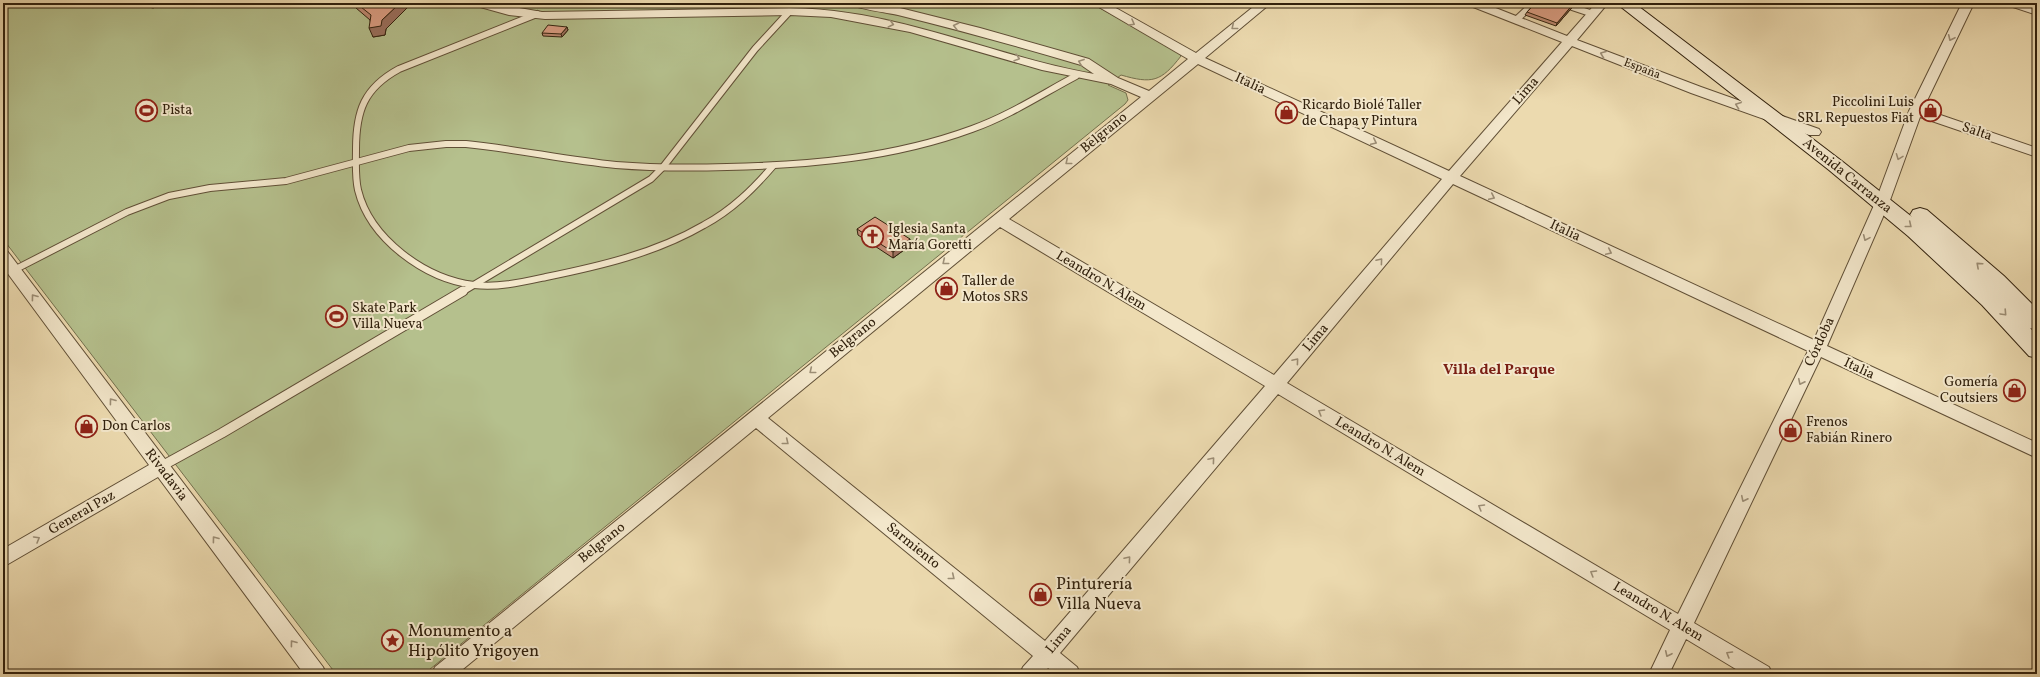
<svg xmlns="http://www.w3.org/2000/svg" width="2040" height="677" viewBox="0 0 2040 677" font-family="Vollkorn,serif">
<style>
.green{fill:#b5c08d;stroke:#73704d}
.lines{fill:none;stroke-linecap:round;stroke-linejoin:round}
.lane-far1-casing{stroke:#604f36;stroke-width:8}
.lane-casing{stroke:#604f36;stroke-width:11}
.street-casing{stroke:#604f36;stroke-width:2}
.secondary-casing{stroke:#31210d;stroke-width:2}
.lane-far1{stroke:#f3e7cb;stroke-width:6}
.lane{stroke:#f3e7cb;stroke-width:9}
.street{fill:#f3e7cb;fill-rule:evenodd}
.secondary{fill:#f3e7cb;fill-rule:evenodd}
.wall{fill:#bf8a73;stroke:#31210d}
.shaded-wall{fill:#9b705e;stroke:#31210d}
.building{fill:#dea086;stroke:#31210d}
.oneway{stroke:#9c8e76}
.labels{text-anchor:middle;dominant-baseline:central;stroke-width:4;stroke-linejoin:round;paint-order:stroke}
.far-street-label{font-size:12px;fill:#31210d;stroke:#f3e7cb}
.street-label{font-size:14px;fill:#31210d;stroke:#f3e7cb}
.poi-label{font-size:14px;fill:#31210d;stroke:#f3e7cb;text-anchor:start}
.neighbourhood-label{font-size:15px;font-weight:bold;fill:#7a1f14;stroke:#f3e7cb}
.near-poi-label{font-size:17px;fill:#31210d;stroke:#f3e7cb;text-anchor:start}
</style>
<rect width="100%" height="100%" fill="#ecdaaf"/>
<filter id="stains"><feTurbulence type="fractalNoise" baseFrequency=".005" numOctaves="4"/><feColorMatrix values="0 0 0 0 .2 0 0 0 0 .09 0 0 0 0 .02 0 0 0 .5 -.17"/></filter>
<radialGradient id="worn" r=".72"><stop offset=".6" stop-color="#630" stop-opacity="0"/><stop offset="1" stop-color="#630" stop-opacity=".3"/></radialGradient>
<path class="green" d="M 3,3 L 1091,3 L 1176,51 L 1181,56 C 1161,82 1152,84 1121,75 L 1108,85 L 1126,93 L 1128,100 L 1125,104 L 424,674 L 336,674 L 3,239 Z"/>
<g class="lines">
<defs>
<g id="lane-far1">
<path d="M 1572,7 L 1593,14"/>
<path d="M 537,14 L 399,69 C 364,88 356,111 356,149 C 356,163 355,177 358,190 C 370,239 425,279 474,285 C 498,288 523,282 546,277 C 600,266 656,253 704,225 C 732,210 753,189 773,166"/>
<path d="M 1516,20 L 1533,4"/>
<path d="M 14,270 L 127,212 L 169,196 L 210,188 L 286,181 L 409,148 L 446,144 L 466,144 C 516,149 566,160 616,165 C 653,168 690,168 727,167 C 810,165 893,158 972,129 C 1009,116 1042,94 1076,76"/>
<path d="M 462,292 L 651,179 L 663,167 L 755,49 L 789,12"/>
</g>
<path id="lane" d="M 160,467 L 222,433 L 463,291"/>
<g id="street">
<path d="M 471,3 L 491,3 L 542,12 L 790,8 C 896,9 992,56 1094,74 L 1081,65 C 1020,47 959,30 898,15 C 889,13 852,8 848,3 L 880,3 L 980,28 L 1089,59 L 1118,78 L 1149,91 L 1188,59 L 1092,3 L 1107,3 L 1196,53 L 1258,3 L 1271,3 L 1205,58 L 1449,171 L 1562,42 L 1468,5 L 1466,3 L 1483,3 L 1567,36 L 1596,3 L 1608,3 L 1577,40 L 1701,87 L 1819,129 L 1821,132 L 1819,135 L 1809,135 L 1691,93 L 1572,46 L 1460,176 L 1814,340 L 1875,203 L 1909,111 L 1962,3 L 1974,3 L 1923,109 L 2037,148 L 2037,157 L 1920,117 L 1889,203 L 1827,346 L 2037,443 L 2037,458 L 1821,357 L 1694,623 L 1769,667 L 1772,674 L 1744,674 L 1686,639 L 1669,674 L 1649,674 L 1670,630 L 1278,394 L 1060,653 L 1077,667 L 1080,674 L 1055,674 L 1048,668 L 1043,674 L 1020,674 L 1023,667 L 1033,656 L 756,428 L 457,674 L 432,674 L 435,667 L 1141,97 L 1111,84 L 1042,70 L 910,32 L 831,17 L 790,15 L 545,19 L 509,15 L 473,5 ZM 1198,64 L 1442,179 L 1274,375 L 1009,219 ZM 1453,184 L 1808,351 L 1678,614 L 1287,383 ZM 1000,227 L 1265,386 L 1045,641 L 768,418 Z"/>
<path d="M 2005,3 L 2023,3 L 2037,7 L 2037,15 L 2007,5 Z"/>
<path d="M 3,251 L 8,252 L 323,667 L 326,674 L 304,674 L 158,477 L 3,567 L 3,549 L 149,465 L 3,267 Z"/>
</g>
<path id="secondary" d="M 1616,3 L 1634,3 L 1843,162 L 1912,217 L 1910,215 L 1913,210 L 1920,208 L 1927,210 L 2004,276 L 2037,309 L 2037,330 L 2030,328 L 2037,335 L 2037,358 L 2029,356 L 1982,305 L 1908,236 L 1829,170 Z"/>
</defs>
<use href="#lane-far1" class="lane-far1-casing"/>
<use href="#lane" class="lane-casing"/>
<use href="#street" class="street-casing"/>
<use href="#secondary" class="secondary-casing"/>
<use href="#lane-far1" class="lane-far1"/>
<use href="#lane" class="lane"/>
<use href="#street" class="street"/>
<use href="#secondary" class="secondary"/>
</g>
<g class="wall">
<path d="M 134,3 L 157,3 L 158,5 L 153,8 Z"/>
<path d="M 354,3 L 409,3 L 410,5 L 386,29 L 385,35 L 373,37 L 370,20 L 356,8 Z"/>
<path d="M 1531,3 L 1576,3 L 1556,26 L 1525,15 L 1527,12 L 1534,4 Z"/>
<path d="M 567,27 L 568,30 L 562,37 L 543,36 L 542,33 Z"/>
<path d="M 857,229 L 910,239 L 911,245 L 893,258 L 858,235 Z"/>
</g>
<g class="shaded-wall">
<path d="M 150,3 L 157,3 L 158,5 L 153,8 Z"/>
<path d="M 400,3 L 409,3 L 410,5 L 386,29 L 385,35 L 373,37 L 369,28 L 382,20 Z"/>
<path d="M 1574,3 L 1576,3 L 1556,26 L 1557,23 Z"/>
<path d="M 567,27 L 568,30 L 562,37 L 561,34 Z"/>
<path d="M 910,239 L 911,245 L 893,258 L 893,252 Z"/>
</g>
<g class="building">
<path d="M 356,3 L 400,3 L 382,20 L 381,26 L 369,28 L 371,15 Z"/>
<path d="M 1536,3 L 1574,3 L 1557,23 L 1527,12 Z"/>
<path d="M 548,25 L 567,27 L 561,34 L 542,33 Z"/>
<path d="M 875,217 L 910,239 L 893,252 L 857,229 Z"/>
</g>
<defs><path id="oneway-chevron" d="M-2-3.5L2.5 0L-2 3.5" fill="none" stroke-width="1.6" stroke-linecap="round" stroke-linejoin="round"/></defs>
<g class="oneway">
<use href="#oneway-chevron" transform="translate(1132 23) rotate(29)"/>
<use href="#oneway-chevron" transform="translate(891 24) rotate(14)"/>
<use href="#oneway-chevron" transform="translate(956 26) rotate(-166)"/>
<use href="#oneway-chevron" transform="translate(1234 27) rotate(141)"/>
<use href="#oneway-chevron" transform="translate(1951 38) rotate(115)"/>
<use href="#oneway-chevron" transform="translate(1603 54) rotate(-159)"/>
<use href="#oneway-chevron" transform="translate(1017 58) rotate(16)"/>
<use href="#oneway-chevron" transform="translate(1081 62) rotate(-160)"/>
<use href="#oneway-chevron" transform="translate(1738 105) rotate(-160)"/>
<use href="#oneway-chevron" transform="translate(1374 142) rotate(25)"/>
<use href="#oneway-chevron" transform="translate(1899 157) rotate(111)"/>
<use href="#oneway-chevron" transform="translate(1068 162) rotate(141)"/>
<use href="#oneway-chevron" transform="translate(1492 197) rotate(25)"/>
<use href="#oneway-chevron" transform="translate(1909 225) rotate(39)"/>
<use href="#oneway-chevron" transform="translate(1866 238) rotate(114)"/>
<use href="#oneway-chevron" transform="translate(1609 252) rotate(25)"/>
<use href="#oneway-chevron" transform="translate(1380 261) rotate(-50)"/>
<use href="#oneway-chevron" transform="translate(945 262) rotate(141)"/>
<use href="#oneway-chevron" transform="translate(1979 265) rotate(-138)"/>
<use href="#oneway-chevron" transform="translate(34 297) rotate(-127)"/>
<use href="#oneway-chevron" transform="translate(2004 313) rotate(47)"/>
<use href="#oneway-chevron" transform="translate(1296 361) rotate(-50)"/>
<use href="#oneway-chevron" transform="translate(812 371) rotate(141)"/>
<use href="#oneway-chevron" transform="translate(1801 382) rotate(116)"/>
<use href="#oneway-chevron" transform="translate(112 401) rotate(-127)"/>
<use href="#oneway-chevron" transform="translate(1321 412) rotate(-149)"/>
<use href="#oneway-chevron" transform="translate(786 442) rotate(39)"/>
<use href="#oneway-chevron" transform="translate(1212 460) rotate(-50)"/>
<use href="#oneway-chevron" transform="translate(1744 499) rotate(116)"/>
<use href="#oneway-chevron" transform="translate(1481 507) rotate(-149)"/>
<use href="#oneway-chevron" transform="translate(37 539) rotate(-30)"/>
<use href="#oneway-chevron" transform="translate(215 539) rotate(-127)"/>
<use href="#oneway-chevron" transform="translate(1128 559) rotate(-50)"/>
<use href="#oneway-chevron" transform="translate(1593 573) rotate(-149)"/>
<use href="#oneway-chevron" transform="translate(952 577) rotate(39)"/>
<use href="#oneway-chevron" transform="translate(293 643) rotate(-127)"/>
<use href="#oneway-chevron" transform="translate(1668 654) rotate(115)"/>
<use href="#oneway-chevron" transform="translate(1729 654) rotate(-149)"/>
</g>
<defs>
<symbol id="stadium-ring" viewBox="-11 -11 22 22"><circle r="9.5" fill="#f3e7cb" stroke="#8f2418" stroke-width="1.5"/><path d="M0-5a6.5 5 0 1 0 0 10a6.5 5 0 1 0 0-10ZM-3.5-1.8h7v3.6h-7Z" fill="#8f2418"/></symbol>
<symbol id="shop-ring" viewBox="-11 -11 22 22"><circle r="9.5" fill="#f3e7cb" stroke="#8f2418" stroke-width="1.5"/><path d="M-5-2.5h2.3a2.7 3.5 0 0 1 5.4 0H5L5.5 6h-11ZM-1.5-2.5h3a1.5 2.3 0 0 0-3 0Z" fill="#8f2418"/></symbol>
<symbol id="church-ring" viewBox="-11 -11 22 22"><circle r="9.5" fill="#f3e7cb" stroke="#8f2418" stroke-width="1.5"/><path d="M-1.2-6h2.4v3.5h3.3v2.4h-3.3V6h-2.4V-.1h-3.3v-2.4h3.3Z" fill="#8f2418"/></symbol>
<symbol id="sight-ring" viewBox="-11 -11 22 22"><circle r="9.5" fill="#f3e7cb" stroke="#8f2418" stroke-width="1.5"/><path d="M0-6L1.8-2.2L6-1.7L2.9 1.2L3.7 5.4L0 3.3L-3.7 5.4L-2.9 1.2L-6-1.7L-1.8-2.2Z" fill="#8f2418"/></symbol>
</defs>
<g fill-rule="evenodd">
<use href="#stadium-ring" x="134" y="98" width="25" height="25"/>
<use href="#shop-ring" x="1918" y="98" width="25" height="25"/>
<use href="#shop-ring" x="1274" y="100" width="25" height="25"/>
<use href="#church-ring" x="860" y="224" width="25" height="25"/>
<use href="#shop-ring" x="934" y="276" width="25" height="25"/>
<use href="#stadium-ring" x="324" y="304" width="25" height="25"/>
<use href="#shop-ring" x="2002" y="378" width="25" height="25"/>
<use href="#shop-ring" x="74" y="414" width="25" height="25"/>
<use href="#shop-ring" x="1778" y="418" width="25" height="25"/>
<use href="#shop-ring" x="1028" y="582" width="25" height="25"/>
<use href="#sight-ring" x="380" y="628" width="25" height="25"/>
</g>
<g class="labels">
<g class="far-street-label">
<text transform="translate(1642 69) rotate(21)">España</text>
</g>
<g class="street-label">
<text transform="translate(1250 84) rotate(25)">Italia</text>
<text transform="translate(1526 91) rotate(-49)">Lima</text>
<text transform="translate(1977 132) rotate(19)">Salta</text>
<text transform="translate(1104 133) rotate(-39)">Belgrano</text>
<text transform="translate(1847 176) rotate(39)">Avenida Carranza</text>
<text transform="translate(1565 231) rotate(25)">Italia</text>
<text transform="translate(1101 281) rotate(31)">Leandro N. Alem</text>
<text transform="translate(853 338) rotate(-39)">Belgrano</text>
<text transform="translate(1316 338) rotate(-50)">Lima</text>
<text transform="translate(1820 342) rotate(-65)">Córdoba</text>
<text transform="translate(1859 369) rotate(25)">Italia</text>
<text transform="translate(1380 447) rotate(31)">Leandro N. Alem</text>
<text transform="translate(166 475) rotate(53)">Rivadavia</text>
<text transform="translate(82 513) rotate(-30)">General Paz</text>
<text transform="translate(602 543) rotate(-39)">Belgrano</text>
<text transform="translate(913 546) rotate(39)">Sarmiento</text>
<text transform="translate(1658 612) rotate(31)">Leandro N. Alem</text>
<text transform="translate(1059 640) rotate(-50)">Lima</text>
</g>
<g class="poi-label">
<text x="1914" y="102" text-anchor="end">Piccolini Luis<tspan x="1914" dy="16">SRL Repuestos Fiat</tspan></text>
<text x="1302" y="105">Ricardo Biolé Taller<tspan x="1302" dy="16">de Chapa y Pintura</tspan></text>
<text x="162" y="110">Pista</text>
<text x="888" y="229">Iglesia Santa<tspan x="888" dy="16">María Goretti</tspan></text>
<text x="962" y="281">Taller de<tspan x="962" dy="16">Motos SRS</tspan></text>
<text x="352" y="308">Skate Park<tspan x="352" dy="16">Villa Nueva</tspan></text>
<text x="1998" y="382" text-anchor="end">Gomería<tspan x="1998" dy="16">Coutsiers</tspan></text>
<text x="1806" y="422">Frenos<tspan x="1806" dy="16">Fabián Rinero</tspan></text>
<text x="102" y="426">Don Carlos</text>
</g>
<g class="neighbourhood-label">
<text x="1499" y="370">Villa del Parque</text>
</g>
<g class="near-poi-label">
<text x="1056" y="584">Pinturería<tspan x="1056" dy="20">Villa Nueva</tspan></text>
<text x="408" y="631">Monumento a<tspan x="408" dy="20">Hipólito Yrigoyen</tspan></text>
</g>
</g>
<rect width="2040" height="677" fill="none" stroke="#ecdaaf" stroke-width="16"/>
<rect x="4" y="4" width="2032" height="669" fill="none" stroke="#31210d" stroke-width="2"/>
<rect x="8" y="8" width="2024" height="661" fill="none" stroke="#31210d"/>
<rect width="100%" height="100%" filter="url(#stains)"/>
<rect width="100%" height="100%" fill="url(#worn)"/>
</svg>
